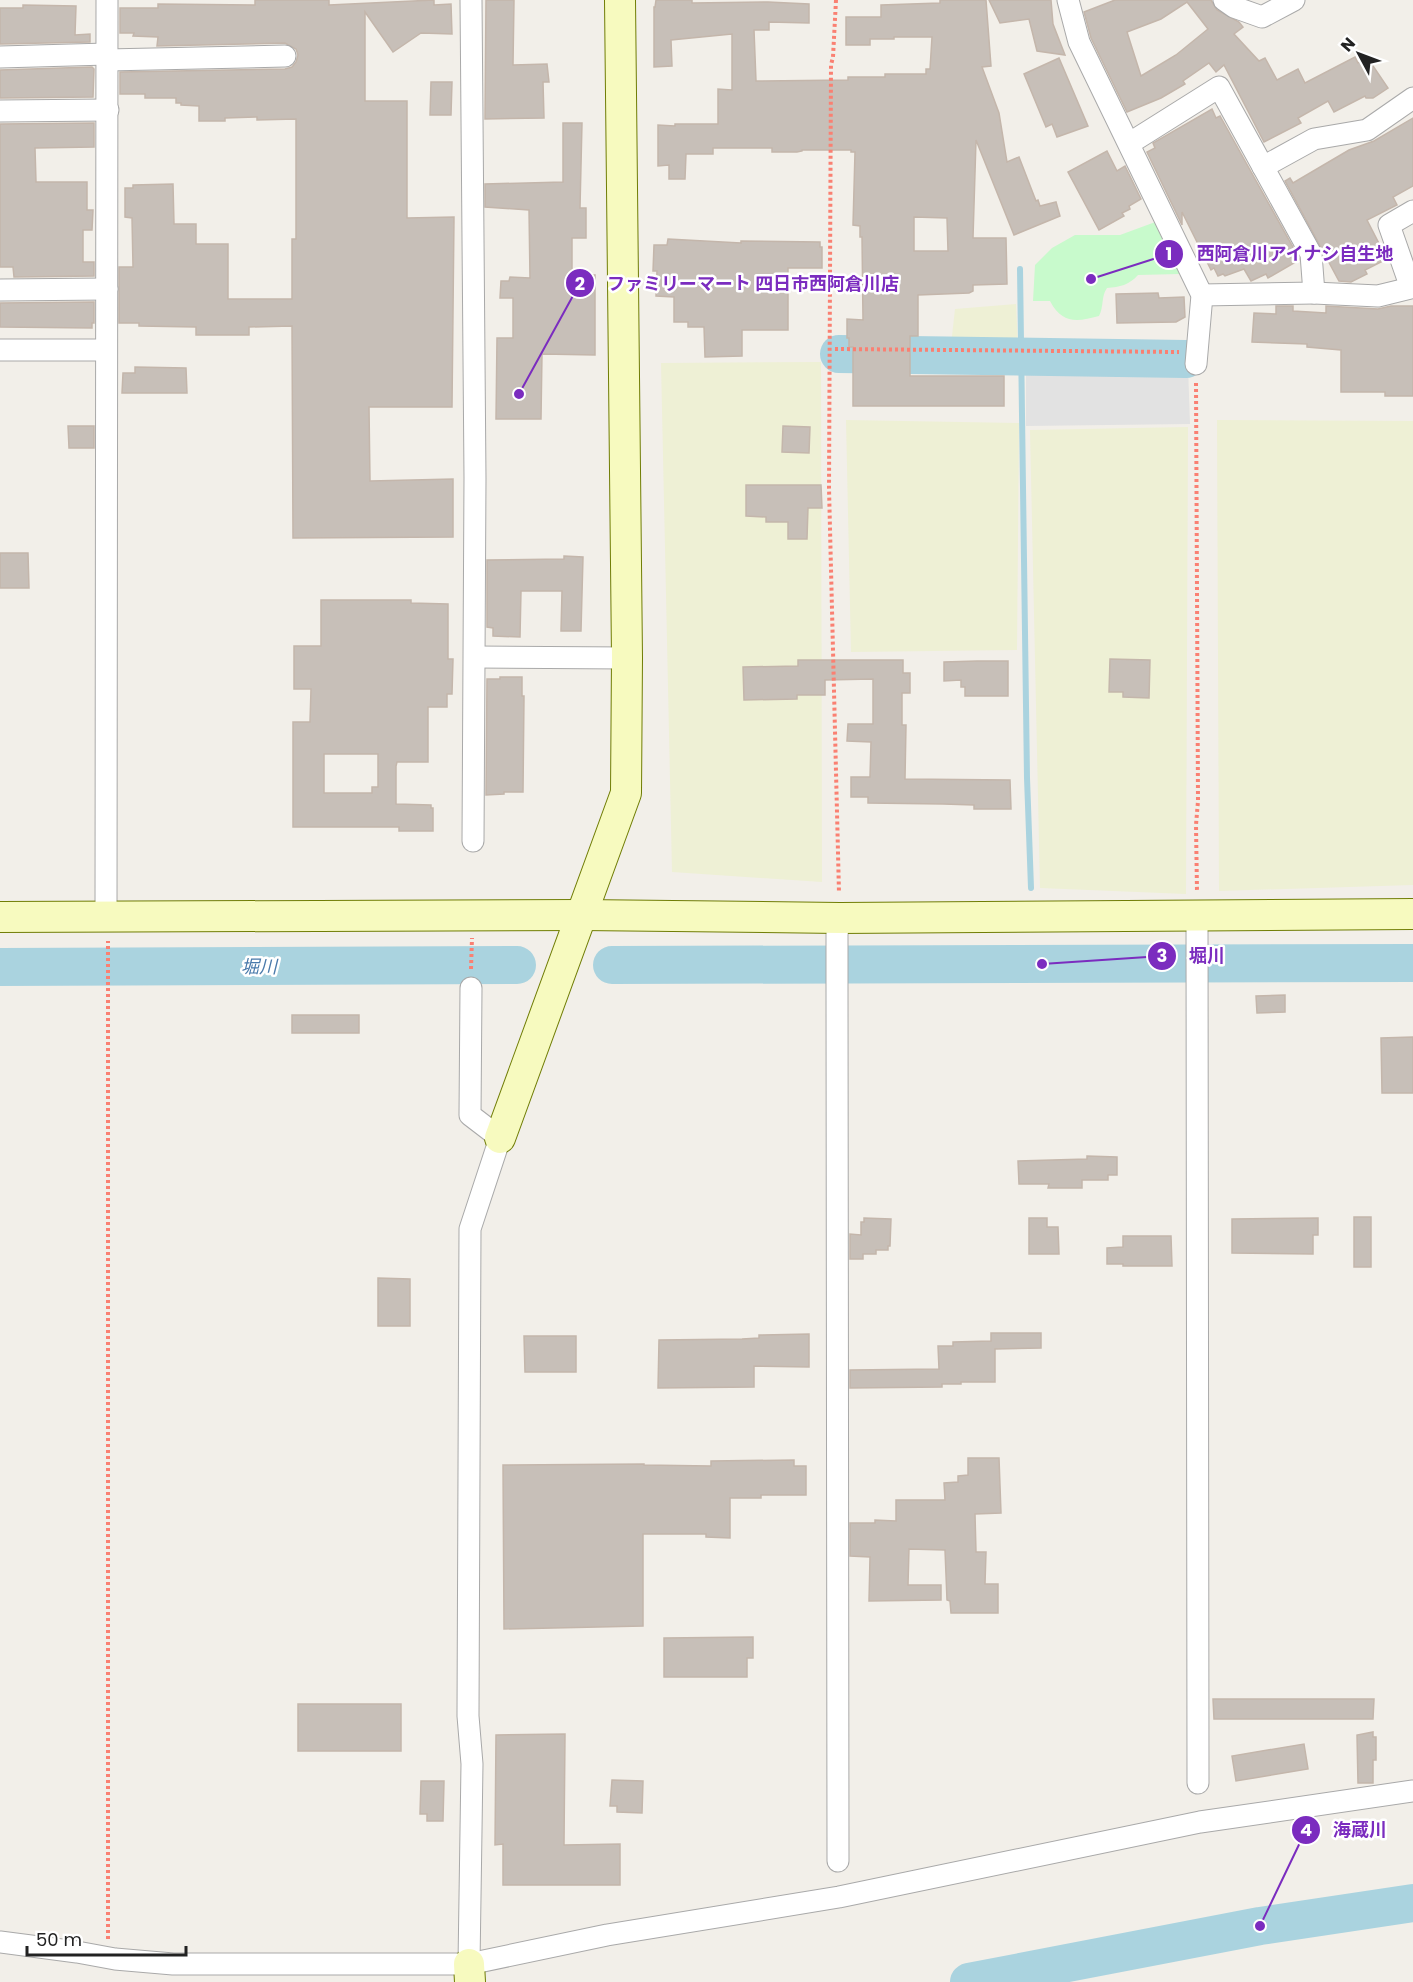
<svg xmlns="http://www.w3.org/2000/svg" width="1413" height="1982" viewBox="0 0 1413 1982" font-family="Poppins,'Noto Sans JP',sans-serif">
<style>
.farmland{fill:#eef0d5}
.park{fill:#c8facc}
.parking{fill:#e2e2e2}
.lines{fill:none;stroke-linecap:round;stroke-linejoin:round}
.stream{stroke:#aad3df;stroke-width:6}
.river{stroke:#aad3df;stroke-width:38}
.building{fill:#c7bfb8;stroke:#c4b6ab;stroke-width:1.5;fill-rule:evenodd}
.street-casing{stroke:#a9a9a9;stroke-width:23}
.secondary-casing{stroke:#707d05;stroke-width:32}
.path{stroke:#fa8072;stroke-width:4;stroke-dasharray:3 3;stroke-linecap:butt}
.street{stroke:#fff;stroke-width:21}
.secondary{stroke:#f7fabf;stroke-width:30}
.labels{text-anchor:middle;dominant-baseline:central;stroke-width:5;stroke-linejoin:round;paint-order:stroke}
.water-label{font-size:18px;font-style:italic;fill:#4a7aab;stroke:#fff}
.leader{fill:none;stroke:#7b2cbf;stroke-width:2}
.callout-dot{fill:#7b2cbf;stroke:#fff;stroke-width:2}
.mark-label{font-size:18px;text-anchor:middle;font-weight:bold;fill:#fff}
.callout-label{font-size:18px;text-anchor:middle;font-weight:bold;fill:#7b2cbf;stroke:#fff;stroke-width:5;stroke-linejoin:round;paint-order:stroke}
</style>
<rect width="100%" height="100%" fill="#f2efe9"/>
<g class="farmland">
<path d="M 1016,304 L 1018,347 L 993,342 L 951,345 L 955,309 Z"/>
<path d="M 821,362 L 822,882 L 672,872 L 661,363 Z"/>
<path d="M 846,420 L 1019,423 L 1017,650 L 851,652 Z"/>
<path d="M 1217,420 L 1413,421 L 1413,885 L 1219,891 Z"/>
<path d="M 1188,427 L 1186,894 L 1040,888 L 1030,430 Z"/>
</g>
<path class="park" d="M 1158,221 L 1180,274 L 1138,275 C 1129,285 1120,287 1107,288 C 1101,296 1104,307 1099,316 C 1077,322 1062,324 1050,301 L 1033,301 L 1035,265 L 1052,248 L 1075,235 L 1120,235 Z"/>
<path class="parking" d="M 1026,362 L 1188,366 L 1190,424 L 1026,426 Z"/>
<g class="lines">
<path class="stream" d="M 1020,269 L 1027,778 L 1031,888"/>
<g class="river">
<path d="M 839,354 L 1186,359"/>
<path d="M 612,965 L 1413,963"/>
<path d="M 0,967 L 517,965"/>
<path d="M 969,1982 L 1260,1926 L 1413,1903"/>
</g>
</g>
<g class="building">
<path d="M 255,0 L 329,0 L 329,5 L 434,0 L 434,5 L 451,4 L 452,34 L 421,33 L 393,52 L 365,12 L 365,101 L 407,101 L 407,218 L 454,217 L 452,407 L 369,407 L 370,481 L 453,479 L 453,537 L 293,538 L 292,326 L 249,327 L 249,335 L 196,335 L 196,327 L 139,326 L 139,323 L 119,323 L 119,267 L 133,267 L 132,218 L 125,217 L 125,188 L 133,188 L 133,185 L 173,184 L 174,224 L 196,224 L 196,244 L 228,244 L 228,299 L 292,299 L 292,239 L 296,239 L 296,119 L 257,120 L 257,117 L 225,118 L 225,121 L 199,121 L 199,106 L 181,105 L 181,103 L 176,103 L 176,98 L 145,98 L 145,94 L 120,94 L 120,72 L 285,69 L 292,67 L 296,62 L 298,55 L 296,49 L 285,43 L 157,46 L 158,37 L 133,36 L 134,33 L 120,33 L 120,8 L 158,8 L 158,4 L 255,5 Z"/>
<path d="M 486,0 L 514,0 L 513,65 L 547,64 L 549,82 L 543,82 L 544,118 L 485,119 Z"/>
<path d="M 656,0 L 692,0 L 692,3 L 768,2 L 809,4 L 809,23 L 769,22 L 769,30 L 754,30 L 756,81 L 848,80 L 848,77 L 885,77 L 885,74 L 926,74 L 926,69 L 930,69 L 932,37 L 894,37 L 894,39 L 870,39 L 870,45 L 846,45 L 846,17 L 881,17 L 881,5 L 940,3 L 940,0 L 986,0 L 991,66 L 982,67 L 999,113 L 1007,162 L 1019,157 L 1036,201 L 1038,200 L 1040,206 L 1056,202 L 1060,216 L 1014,235 L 976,140 L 973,238 L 1006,238 L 1007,284 L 973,285 L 973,291 L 969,293 L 918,295 L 918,336 L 910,336 L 910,376 L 1004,376 L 1004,406 L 853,406 L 853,347 L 849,347 L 849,338 L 847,338 L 847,319 L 863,320 L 862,237 L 860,237 L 860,226 L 853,225 L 855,152 L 851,152 L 851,150 L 802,150 L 802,151 L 797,152 L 772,152 L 772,148 L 713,148 L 713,154 L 686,154 L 685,179 L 669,179 L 669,165 L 658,166 L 658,125 L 675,126 L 675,124 L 718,124 L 718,89 L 732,90 L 732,34 L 671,40 L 672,66 L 654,67 L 654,7 L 655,7 ZM 914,217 L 947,218 L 948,251 L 914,251 Z"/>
<path d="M 989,0 L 1051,0 L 1053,24 L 1065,55 L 1037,51 L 1029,19 L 1000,23 Z"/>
<path d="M 1115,0 L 1211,0 L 1217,10 L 1239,22 L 1243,27 L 1234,34 L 1259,61 L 1265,58 L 1277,80 L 1298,69 L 1305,83 L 1355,57 L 1358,63 L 1367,57 L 1388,88 L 1373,98 L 1366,98 L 1365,96 L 1334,112 L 1328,101 L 1298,118 L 1301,123 L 1264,142 L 1224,65 L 1216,72 L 1209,63 L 1183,81 L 1185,84 L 1161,98 L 1127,112 L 1091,38 L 1084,12 ZM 1187,2 L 1208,29 L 1176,55 L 1141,76 L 1127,32 L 1161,19 Z"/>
<path d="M 23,5 L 76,6 L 75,35 L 90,34 L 90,42 L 0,44 L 0,8 L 23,8 Z"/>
<path d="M 1059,58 L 1088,126 L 1057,137 L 1052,124 L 1046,127 L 1024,74 Z"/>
<path d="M 92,67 L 94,69 L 93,97 L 0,98 L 0,70 Z"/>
<path d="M 431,82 L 452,82 L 451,115 L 430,115 Z"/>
<path d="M 1212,109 L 1216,118 L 1220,116 L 1299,258 L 1299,260 L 1268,278 L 1266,274 L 1251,281 L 1244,269 L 1225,276 L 1223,274 L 1218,276 L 1214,268 L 1211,270 L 1182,212 L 1182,225 L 1147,152 L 1155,148 L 1153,143 Z"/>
<path d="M 1413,118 L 1413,186 L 1393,197 L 1397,205 L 1367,220 L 1387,259 L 1365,270 L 1367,274 L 1351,282 L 1339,281 L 1285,181 L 1290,178 L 1293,183 L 1349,150 L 1374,141 Z"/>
<path d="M 94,123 L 94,147 L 35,148 L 36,182 L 87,182 L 87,210 L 93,210 L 92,230 L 83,230 L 83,262 L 94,262 L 94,276 L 14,277 L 13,267 L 0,267 L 0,124 Z"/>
<path d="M 563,123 L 582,123 L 580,208 L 586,208 L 586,238 L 572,238 L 572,274 L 595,275 L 595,355 L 542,354 L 541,419 L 496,419 L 497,338 L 513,338 L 513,298 L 500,298 L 501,281 L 509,281 L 510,277 L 530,278 L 529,210 L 485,207 L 485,184 L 563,182 Z"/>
<path d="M 1107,151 L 1117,171 L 1125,166 L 1141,199 L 1129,206 L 1130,209 L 1122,213 L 1124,216 L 1099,230 L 1068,172 Z"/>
<path d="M 668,239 L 741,243 L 741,241 L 820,242 L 820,247 L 822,247 L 822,268 L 788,268 L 788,330 L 742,330 L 742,356 L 705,357 L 704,327 L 688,327 L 688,322 L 674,322 L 674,297 L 656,296 L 657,271 L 653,271 L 654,245 L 667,245 Z"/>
<path d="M 1158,293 L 1159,298 L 1184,297 L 1185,317 L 1176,322 L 1117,323 L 1116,294 Z"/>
<path d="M 94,302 L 94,323 L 92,323 L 92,328 L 0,327 L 0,303 Z"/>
<path d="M 1276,306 L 1293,306 L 1293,311 L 1326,313 L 1326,306 L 1378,309 L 1391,306 L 1413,306 L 1413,396 L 1385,396 L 1385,392 L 1341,392 L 1341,350 L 1307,347 L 1307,344 L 1252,342 L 1254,313 L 1276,314 Z"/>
<path d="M 135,367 L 186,368 L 187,393 L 122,393 L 123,373 L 135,373 Z"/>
<path d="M 68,426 L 94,426 L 94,448 L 69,448 Z"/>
<path d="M 783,426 L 810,427 L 809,453 L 782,452 Z"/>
<path d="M 746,485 L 821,485 L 822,508 L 808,508 L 807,539 L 788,539 L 788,522 L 766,522 L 766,517 L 746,516 Z"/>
<path d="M 0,553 L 28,553 L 29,588 L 0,588 Z"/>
<path d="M 564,556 L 583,557 L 581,631 L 561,631 L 562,591 L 521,591 L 520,637 L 493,636 L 493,628 L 487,627 L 487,560 L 564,559 Z"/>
<path d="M 321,600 L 411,600 L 411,603 L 448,604 L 448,659 L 453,659 L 452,694 L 447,694 L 447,707 L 428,707 L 428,762 L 397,762 L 396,766 L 396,804 L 431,805 L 431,808 L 433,808 L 433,831 L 399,831 L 399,827 L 293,827 L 293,722 L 310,722 L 311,689 L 294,689 L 294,646 L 321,646 ZM 324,754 L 378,754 L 378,787 L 372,787 L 372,793 L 324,793 Z"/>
<path d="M 1110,659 L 1150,660 L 1149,698 L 1123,697 L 1123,692 L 1109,692 Z"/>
<path d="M 798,660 L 903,660 L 903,673 L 910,673 L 910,693 L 902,693 L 902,725 L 906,725 L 905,779 L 1010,780 L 1011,809 L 974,809 L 974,805 L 943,804 L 868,803 L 868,797 L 851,797 L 851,777 L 870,777 L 871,742 L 847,741 L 848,724 L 873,724 L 873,679 L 825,680 L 825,695 L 797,695 L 797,699 L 744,700 L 743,667 L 798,666 Z"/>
<path d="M 977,661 L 1008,661 L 1008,696 L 965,696 L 965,687 L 961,687 L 961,680 L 944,681 L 944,662 Z"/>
<path d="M 500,677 L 522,677 L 522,696 L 524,696 L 523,792 L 504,792 L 504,794 L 486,795 L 487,679 L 500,679 Z"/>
<path d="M 1285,995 L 1285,1012 L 1257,1013 L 1256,996 Z"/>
<rect x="292" y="1015" width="67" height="18"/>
<path d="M 1413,1037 L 1413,1093 L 1382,1093 L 1381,1038 Z"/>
<path d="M 1087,1156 L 1117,1157 L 1117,1175 L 1108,1175 L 1108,1180 L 1082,1180 L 1082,1188 L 1048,1188 L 1049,1184 L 1019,1184 L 1018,1161 L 1087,1159 Z"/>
<rect x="1354" y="1217" width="17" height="50"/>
<path d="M 864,1218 L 891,1219 L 890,1246 L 888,1246 L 888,1250 L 876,1250 L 876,1254 L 863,1254 L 863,1259 L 850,1259 L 850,1234 L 861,1235 L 861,1222 L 864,1222 Z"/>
<path d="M 1029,1218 L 1047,1218 L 1047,1227 L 1058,1227 L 1059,1254 L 1029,1254 Z"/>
<path d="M 1318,1218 L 1318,1235 L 1313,1235 L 1313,1254 L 1232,1253 L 1232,1219 Z"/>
<path d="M 1123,1236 L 1171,1236 L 1172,1266 L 1123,1266 L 1123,1264 L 1107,1264 L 1107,1248 L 1123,1247 Z"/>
<path d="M 378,1278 L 410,1279 L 410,1326 L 378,1326 Z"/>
<path d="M 991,1333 L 1041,1333 L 1041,1348 L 995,1349 L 995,1382 L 961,1382 L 961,1384 L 942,1384 L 942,1387 L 850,1388 L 850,1370 L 939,1369 L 938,1346 L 953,1346 L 953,1342 L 991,1341 Z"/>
<path d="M 809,1334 L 809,1367 L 754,1366 L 754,1387 L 658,1388 L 659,1340 L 742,1339 L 759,1338 L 759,1335 Z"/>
<path d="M 524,1336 L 576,1336 L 576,1372 L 525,1372 Z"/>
<path d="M 968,1458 L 999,1458 L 1001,1513 L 975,1514 L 976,1552 L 986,1552 L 985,1584 L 998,1584 L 998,1613 L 951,1613 L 950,1601 L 947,1600 L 945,1550 L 909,1549 L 908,1585 L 941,1585 L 941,1600 L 869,1601 L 870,1557 L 850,1556 L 850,1523 L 875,1523 L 875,1520 L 896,1521 L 896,1500 L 945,1500 L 944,1483 L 958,1482 L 958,1476 L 968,1475 Z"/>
<path d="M 794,1460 L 794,1466 L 806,1466 L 806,1495 L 761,1495 L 761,1498 L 730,1498 L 730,1538 L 706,1537 L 706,1534 L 643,1534 L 643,1626 L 504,1629 L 503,1465 L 644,1464 L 644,1465 L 711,1466 L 711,1461 Z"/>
<path d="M 753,1637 L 753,1658 L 747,1658 L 747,1677 L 664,1677 L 664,1638 Z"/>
<path d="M 1213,1699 L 1374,1699 L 1373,1719 L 1214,1719 Z"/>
<rect x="298" y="1704" width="103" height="47"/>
<path d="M 1373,1732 L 1373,1737 L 1376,1737 L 1376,1760 L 1373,1760 L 1373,1783 L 1358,1783 L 1357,1735 Z"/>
<path d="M 565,1734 L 564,1845 L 620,1844 L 620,1885 L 503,1885 L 503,1844 L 495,1845 L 496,1735 Z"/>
<path d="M 1304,1744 L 1308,1769 L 1236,1781 L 1232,1756 Z"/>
<path d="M 612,1780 L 643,1781 L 642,1813 L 617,1812 L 617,1806 L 610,1806 Z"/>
<path d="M 421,1781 L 444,1781 L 443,1821 L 427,1821 L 427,1814 L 420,1814 Z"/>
</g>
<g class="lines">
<defs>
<g id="street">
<path d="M 471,0 L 475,478 L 473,841"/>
<path d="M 1068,0 L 1079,42 L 1202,295 L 1196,364"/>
<path d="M 1224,0 L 1234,7 L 1262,17 L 1294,0"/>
<path d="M 0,57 L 107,54"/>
<path d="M 107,60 L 285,56"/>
<path d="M 0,111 L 108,110"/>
<path d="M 1130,143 L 1219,87 L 1311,254 L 1314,293 L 1202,295"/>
<path d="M 1263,167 L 1314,139 L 1367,130 L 1413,98"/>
<path d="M 0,290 L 107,289"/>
<path d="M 1314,293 L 1378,296 L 1411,288 L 1389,225 L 1413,211"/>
<path d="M 0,350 L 106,350"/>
<path d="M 475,657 L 627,658"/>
<path d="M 106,916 L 107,0"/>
<path d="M 1197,916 L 1198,1783"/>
<path d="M 838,1861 L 837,983 L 837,934 L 840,918"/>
<path d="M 0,1942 L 77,1952 L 115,1959 L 173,1964 L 469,1964 L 607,1935 L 839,1897 L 1200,1822 L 1413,1791"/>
<path d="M 469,1964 L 472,1764 L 468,1716 L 470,1229 L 500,1138 L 470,1115 L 471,988"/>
</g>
<g id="secondary">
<path d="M 0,917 L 582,915 L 840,918 L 1413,914"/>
<path d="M 500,1138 L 626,793 L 627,658 L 620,0"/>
<path d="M 469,1964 L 470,1982"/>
</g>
</defs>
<use href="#street" class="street-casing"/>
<use href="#secondary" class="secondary-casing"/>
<g class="path">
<path d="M 836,0 L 833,57 L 831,65 L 829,488 L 839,893"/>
<path d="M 835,349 L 1179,352"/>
<path d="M 1196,383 L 1198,801 L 1196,825 L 1197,891"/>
<path d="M 471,969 L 472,938"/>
<path d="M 108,1939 L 108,941"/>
</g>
<use href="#street" class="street"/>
<use href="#secondary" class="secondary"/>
</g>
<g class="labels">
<g class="water-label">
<text x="259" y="966">堀川</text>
</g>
</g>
<path class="leader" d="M1091 279L1169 254M519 394L580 283M1042 964L1162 956M1260 1926L1306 1830"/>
<g class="callout-dot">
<circle cx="1091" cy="279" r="6"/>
<circle cx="519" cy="394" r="6"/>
<circle cx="1042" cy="964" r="6"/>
<circle cx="1260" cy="1926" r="6"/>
<circle cx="1169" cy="254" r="15"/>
<circle cx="580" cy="283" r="15"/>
<circle cx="1162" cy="956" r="15"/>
<circle cx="1306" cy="1830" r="15"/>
</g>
<g class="mark-label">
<text x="1169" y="260">1</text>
<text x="580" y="290">2</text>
<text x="1162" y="962">3</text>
<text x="1306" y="1836">4</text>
</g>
<g class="callout-label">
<text x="1295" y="260">西阿倉川アイナシ自生地</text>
<text x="753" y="290">ファミリーマート 四日市西阿倉川店</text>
<text x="1207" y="962">堀川</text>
<text x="1360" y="1836">海蔵川</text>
</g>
<g transform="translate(1359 54) rotate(311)" stroke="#ffffff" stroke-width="4.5" paint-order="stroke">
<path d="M0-4.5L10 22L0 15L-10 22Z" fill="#222222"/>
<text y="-9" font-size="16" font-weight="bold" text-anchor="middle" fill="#222222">N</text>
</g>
<path d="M27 1946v9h159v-9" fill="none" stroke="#222222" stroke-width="3"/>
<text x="36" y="1946" font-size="18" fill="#222222" stroke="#ffffff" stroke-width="4.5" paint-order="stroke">50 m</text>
</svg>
